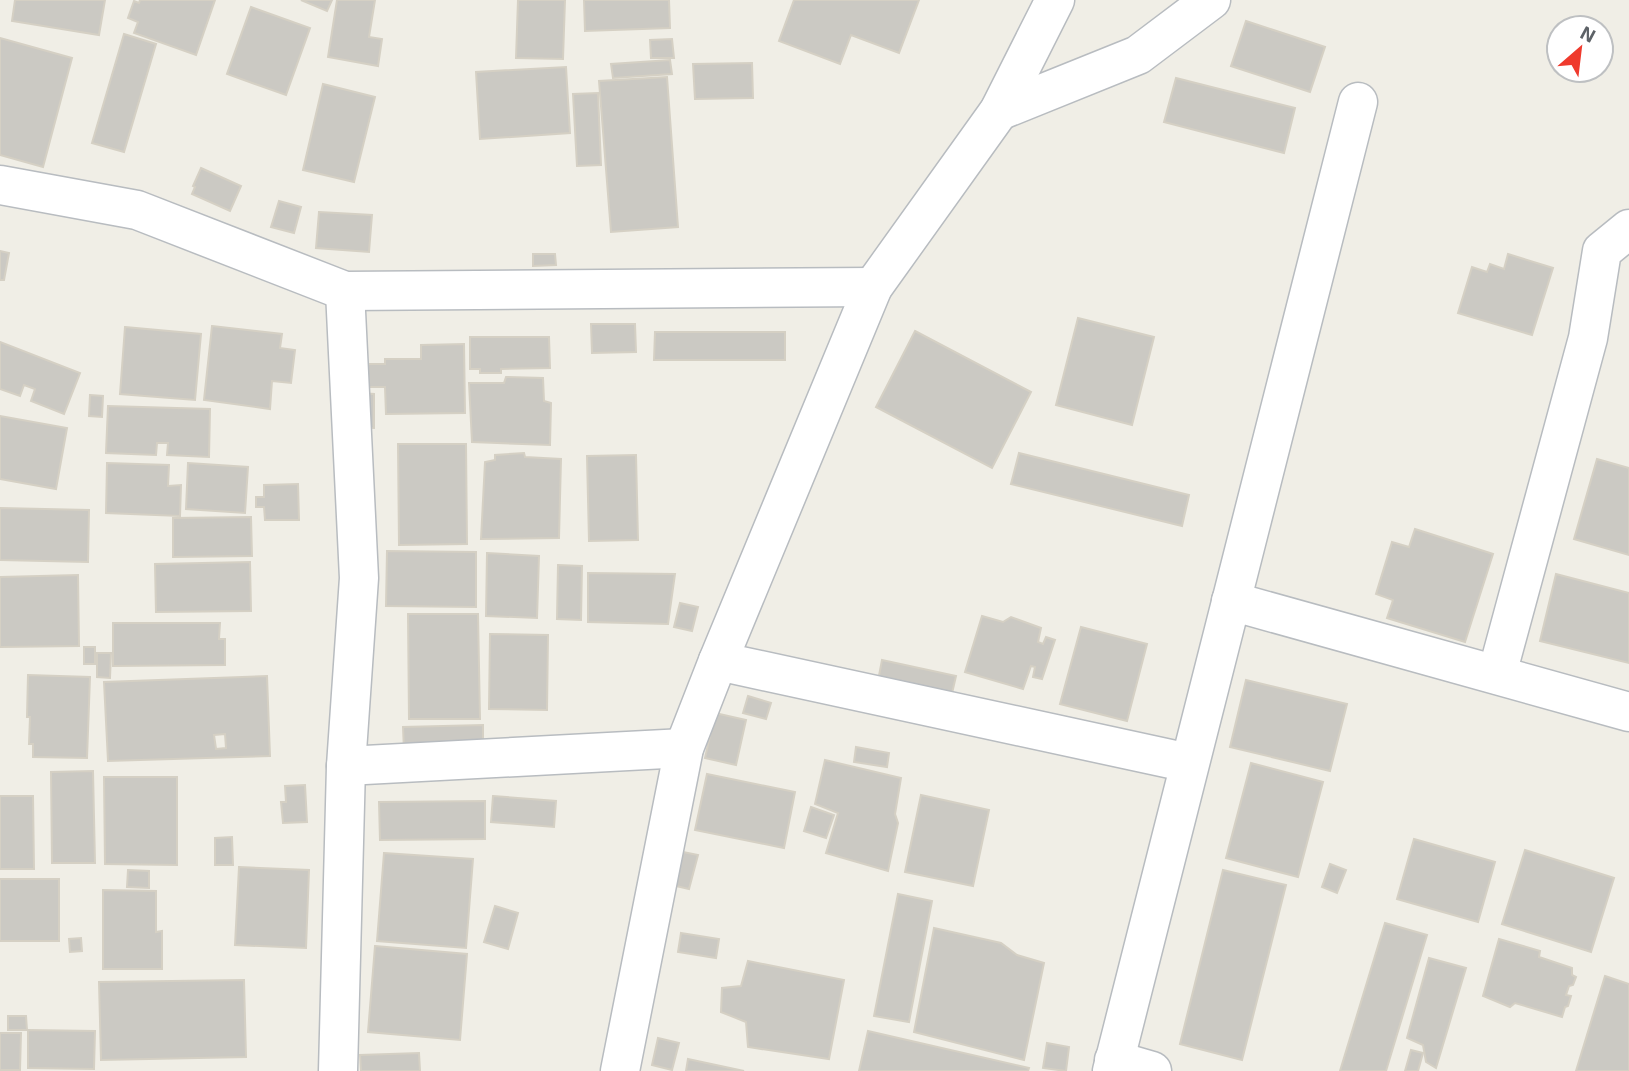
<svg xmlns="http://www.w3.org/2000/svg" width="1629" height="1071" viewBox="0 0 1629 1071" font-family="'Exo 2',sans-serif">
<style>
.building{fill:#cbc9c3;stroke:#d5d0c4;stroke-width:2;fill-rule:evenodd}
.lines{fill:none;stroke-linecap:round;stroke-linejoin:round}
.minor-casing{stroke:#b8bcc0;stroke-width:41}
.minor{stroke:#fff;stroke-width:38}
</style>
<rect width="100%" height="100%" fill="#f0eee6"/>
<g class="building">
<path d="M 15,0 L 105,0 L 99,35 L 12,21 Z"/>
<path d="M 140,0 L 215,0 L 196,55 L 134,33 L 138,22 L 128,18 L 134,1 L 139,3 Z"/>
<path d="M 301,0 L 332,0 L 327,11 Z"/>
<path d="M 337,0 L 375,0 L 369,37 L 382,39 L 378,66 L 328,57 Z"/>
<path d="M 518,0 L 565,0 L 563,59 L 516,58 Z"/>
<path d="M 584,0 L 669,0 L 670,28 L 585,31 Z"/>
<path d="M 794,0 L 919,0 L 899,53 L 851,35 L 840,64 L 779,41 Z"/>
<path d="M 251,7 L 310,28 L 286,95 L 227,74 Z"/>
<path d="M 1246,21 L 1325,47 L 1310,92 L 1231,66 Z"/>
<path d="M 124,34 L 156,44 L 124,152 L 92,143 Z"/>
<path d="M 0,38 L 72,58 L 43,167 L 0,155 Z"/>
<path d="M 672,39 L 674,58 L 651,58 L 650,40 Z"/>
<path d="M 670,60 L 672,74 L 613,78 L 611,64 Z"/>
<path d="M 752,63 L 753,98 L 695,99 L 693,64 Z"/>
<path d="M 566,67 L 570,133 L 480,139 L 476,72 Z"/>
<path d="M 667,77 L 678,227 L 611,232 L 599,81 Z"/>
<path d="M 1176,78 L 1295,108 L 1284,153 L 1164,122 Z"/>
<path d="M 323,84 L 375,97 L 354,182 L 303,170 Z"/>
<path d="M 598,93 L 601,165 L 577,166 L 573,94 Z"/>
<path d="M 201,168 L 241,186 L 230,211 L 192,194 L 195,187 L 193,186 Z"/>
<path d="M 279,201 L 301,207 L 294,233 L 271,227 Z"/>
<path d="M 319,212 L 372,215 L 369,252 L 316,248 Z"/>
<path d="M 0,251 L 9,253 L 4,280 L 0,280 Z"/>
<path d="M 533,254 L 555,254 L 556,265 L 533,266 Z"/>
<path d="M 1508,254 L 1553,268 L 1532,335 L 1458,313 L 1472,267 L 1487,272 L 1490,264 L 1504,269 Z"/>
<path d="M 1078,318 L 1154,337 L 1132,425 L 1056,405 Z"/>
<path d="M 591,324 L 635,324 L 636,352 L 592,353 Z"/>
<path d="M 212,326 L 282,334 L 280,348 L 295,350 L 291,383 L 272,381 L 270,409 L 204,400 Z"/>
<path d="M 125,327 L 201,334 L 195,400 L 120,394 Z"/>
<path d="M 915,331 L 1031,392 L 992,468 L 876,407 Z"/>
<path d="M 655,332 L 785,332 L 785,360 L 654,360 Z"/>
<path d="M 470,337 L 549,337 L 550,368 L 501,369 L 501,373 L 480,373 L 480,369 L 470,369 Z"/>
<path d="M 0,342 L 80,373 L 64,414 L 31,401 L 35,389 L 24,385 L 20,396 L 0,389 Z"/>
<path d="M 464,344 L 465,413 L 386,414 L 385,387 L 364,387 L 363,364 L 385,364 L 385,359 L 421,359 L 421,345 Z"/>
<path d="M 506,377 L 543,378 L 544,401 L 551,403 L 550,445 L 472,442 L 469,383 L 504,383 Z"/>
<path d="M 358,393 L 374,394 L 374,428 L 357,427 Z"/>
<path d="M 90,395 L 103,396 L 102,417 L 89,416 Z"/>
<path d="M 108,406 L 210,409 L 209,457 L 167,455 L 168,443 L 157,443 L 156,455 L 106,453 Z"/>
<path d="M 0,416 L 67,428 L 56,489 L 0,479 Z"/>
<path d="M 398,444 L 466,444 L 467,544 L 399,545 Z"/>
<path d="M 524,453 L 525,457 L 561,459 L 559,538 L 481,539 L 485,462 L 495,460 L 495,455 Z"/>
<path d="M 1019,453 L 1189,495 L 1182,526 L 1011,484 Z"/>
<path d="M 636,455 L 638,540 L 589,541 L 587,456 Z"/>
<path d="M 1597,459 L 1629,468 L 1629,555 L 1574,539 Z"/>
<path d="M 107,463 L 169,465 L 168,486 L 181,485 L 180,516 L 106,513 Z"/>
<path d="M 188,463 L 248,467 L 245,513 L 186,509 Z"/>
<path d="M 298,484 L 299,520 L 265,520 L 264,507 L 256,507 L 256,497 L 264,497 L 264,485 Z"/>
<path d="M 0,508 L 89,510 L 88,562 L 0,560 Z"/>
<path d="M 251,517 L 252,556 L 173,557 L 173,518 Z"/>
<path d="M 1415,529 L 1493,554 L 1465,642 L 1387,618 L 1393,600 L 1376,594 L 1392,542 L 1409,547 Z"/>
<path d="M 387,551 L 476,552 L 476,607 L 386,606 Z"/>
<path d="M 487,553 L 539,556 L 537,618 L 486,616 Z"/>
<path d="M 250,562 L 251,611 L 156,612 L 155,564 Z"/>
<path d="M 558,565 L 582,566 L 581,620 L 557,619 Z"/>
<path d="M 588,573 L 675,574 L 668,624 L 588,622 Z"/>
<path d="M 1556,574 L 1629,593 L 1629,663 L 1540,641 Z"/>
<path d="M 78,575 L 79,646 L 0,647 L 0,577 Z"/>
<path d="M 680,603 L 698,607 L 692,631 L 674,627 Z"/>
<path d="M 408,614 L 478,614 L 480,719 L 409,719 Z"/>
<path d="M 982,616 L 1003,622 L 1011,617 L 1041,628 L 1038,642 L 1043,644 L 1046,637 L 1055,640 L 1042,679 L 1033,677 L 1035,667 L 1031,666 L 1023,689 L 965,672 Z"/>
<path d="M 113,623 L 220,623 L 219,639 L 225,639 L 225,665 L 113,666 Z"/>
<path d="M 1081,627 L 1147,644 L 1127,721 L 1060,704 Z"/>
<path d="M 490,634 L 548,635 L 547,710 L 489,709 Z"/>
<rect x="84" y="647" width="11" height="17"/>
<path d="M 97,653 L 111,653 L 110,678 L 97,677 Z"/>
<path d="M 882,660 L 956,676 L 950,702 L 877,686 Z"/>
<path d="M 28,675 L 90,677 L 87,758 L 33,757 L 33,744 L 29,744 L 30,717 L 27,717 Z"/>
<path d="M 267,676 L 270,756 L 108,761 L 104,682 ZM 225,734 L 226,748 L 216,749 L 214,735 Z"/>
<path d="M 1246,680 L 1347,704 L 1330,771 L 1230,747 Z"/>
<path d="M 748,696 L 771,703 L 766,719 L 743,713 Z"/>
<path d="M 715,713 L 746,720 L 736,765 L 705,758 Z"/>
<path d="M 483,725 L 483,749 L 404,751 L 403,727 Z"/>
<path d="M 856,747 L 889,753 L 887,767 L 854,762 Z"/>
<path d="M 825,760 L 901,778 L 895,814 L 898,823 L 888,871 L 826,853 L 838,813 L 815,804 Z"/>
<path d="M 1251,763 L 1323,782 L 1298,877 L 1226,858 Z"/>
<path d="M 93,771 L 95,863 L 52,863 L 51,772 Z"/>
<path d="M 707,774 L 795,792 L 784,848 L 695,830 Z"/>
<path d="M 104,777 L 177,777 L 177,865 L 105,864 Z"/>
<path d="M 305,785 L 307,822 L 283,823 L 281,802 L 286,802 L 285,786 Z"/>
<path d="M 921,795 L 989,810 L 973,886 L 905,872 Z"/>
<path d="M 0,796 L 33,796 L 34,869 L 0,869 Z"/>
<path d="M 493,796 L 556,801 L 554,827 L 491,822 Z"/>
<path d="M 485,801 L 485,839 L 380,840 L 379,802 Z"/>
<path d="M 811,807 L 834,815 L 826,838 L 804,831 Z"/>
<path d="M 232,837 L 233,865 L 215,865 L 215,838 Z"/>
<path d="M 1414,839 L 1495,862 L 1478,922 L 1397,899 Z"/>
<path d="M 1525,850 L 1614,878 L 1591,952 L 1502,924 Z"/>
<path d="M 683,852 L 698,855 L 689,889 L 676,886 Z"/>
<path d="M 384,853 L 473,859 L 466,948 L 377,941 Z"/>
<path d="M 1330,864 L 1346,870 L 1337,893 L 1322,887 Z"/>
<path d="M 239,867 L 309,870 L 306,948 L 235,945 Z"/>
<path d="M 128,870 L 149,871 L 149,888 L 127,887 Z"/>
<path d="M 1223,870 L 1286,885 L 1242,1060 L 1180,1044 Z"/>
<rect x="0" y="879" width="59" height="62"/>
<path d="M 103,890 L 156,891 L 156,932 L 162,931 L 162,969 L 103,969 Z"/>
<path d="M 898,894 L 932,901 L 909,1022 L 874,1016 Z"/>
<path d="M 495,906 L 518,913 L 508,949 L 484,942 Z"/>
<path d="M 1385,923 L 1427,935 L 1386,1071 L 1340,1071 Z"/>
<path d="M 934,928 L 1001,943 L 1017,955 L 1044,963 L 1024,1060 L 914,1032 Z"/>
<path d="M 681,933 L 719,939 L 716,958 L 678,952 Z"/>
<path d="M 81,938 L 82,951 L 70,952 L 69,939 Z"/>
<path d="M 1499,939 L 1540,951 L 1539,957 L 1572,968 L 1572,975 L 1576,977 L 1573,985 L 1569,986 L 1566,995 L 1571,996 L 1568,1006 L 1565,1007 L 1562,1017 L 1515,1003 L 1510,1007 L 1483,996 Z"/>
<path d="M 375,946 L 467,954 L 460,1040 L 368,1032 Z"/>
<path d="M 1429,958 L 1466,968 L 1436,1068 L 1426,1062 L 1423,1045 L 1407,1038 Z"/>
<path d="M 748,961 L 844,980 L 829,1059 L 748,1047 L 746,1022 L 721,1012 L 722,988 L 741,986 Z"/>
<path d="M 1605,976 L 1629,984 L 1629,1071 L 1576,1071 Z"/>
<path d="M 244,980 L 246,1057 L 101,1060 L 99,982 Z"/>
<path d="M 8,1016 L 26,1016 L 27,1030 L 8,1030 Z"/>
<path d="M 28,1030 L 95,1031 L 94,1069 L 28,1068 Z"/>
<path d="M 868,1031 L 1029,1068 L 1028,1071 L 859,1071 Z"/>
<path d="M 0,1033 L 21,1033 L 20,1070 L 0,1070 Z"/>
<path d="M 658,1038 L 679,1043 L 672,1070 L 652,1065 Z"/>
<path d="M 1047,1043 L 1069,1047 L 1066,1071 L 1043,1068 Z"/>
<path d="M 1411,1050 L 1423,1053 L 1418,1071 L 1405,1071 Z"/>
<path d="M 419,1053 L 420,1071 L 361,1071 L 360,1055 Z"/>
<path d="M 688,1059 L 744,1071 L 686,1071 Z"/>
</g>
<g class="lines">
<defs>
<g id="minor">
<path d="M 999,111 L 1138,55 L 1211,0"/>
<path d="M 0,185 L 137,210 L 345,291 L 873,287"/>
<path d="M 1231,601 L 1629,712"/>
<path d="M 718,661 L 1189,763"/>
<path d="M 1497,674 L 1588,338 L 1602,251 L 1629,229"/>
<path d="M 346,766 L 684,748"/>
<path d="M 1114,1060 L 1152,1071"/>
<path d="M 338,1071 L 346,766 L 359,578 L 345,291"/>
<path d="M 620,1071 L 684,748 L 718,661 L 873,287 L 999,111 L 1055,0"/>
<path d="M 1112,1071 L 1358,102"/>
</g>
</defs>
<use href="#minor" class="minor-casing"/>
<use href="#minor" class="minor"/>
</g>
<g transform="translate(1580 49) rotate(28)"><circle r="33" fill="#ffffff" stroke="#bec0c2" stroke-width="2"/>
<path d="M0-5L12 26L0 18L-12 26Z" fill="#ef3a2d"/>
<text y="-10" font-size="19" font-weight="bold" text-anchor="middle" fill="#5d6267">N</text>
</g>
</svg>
